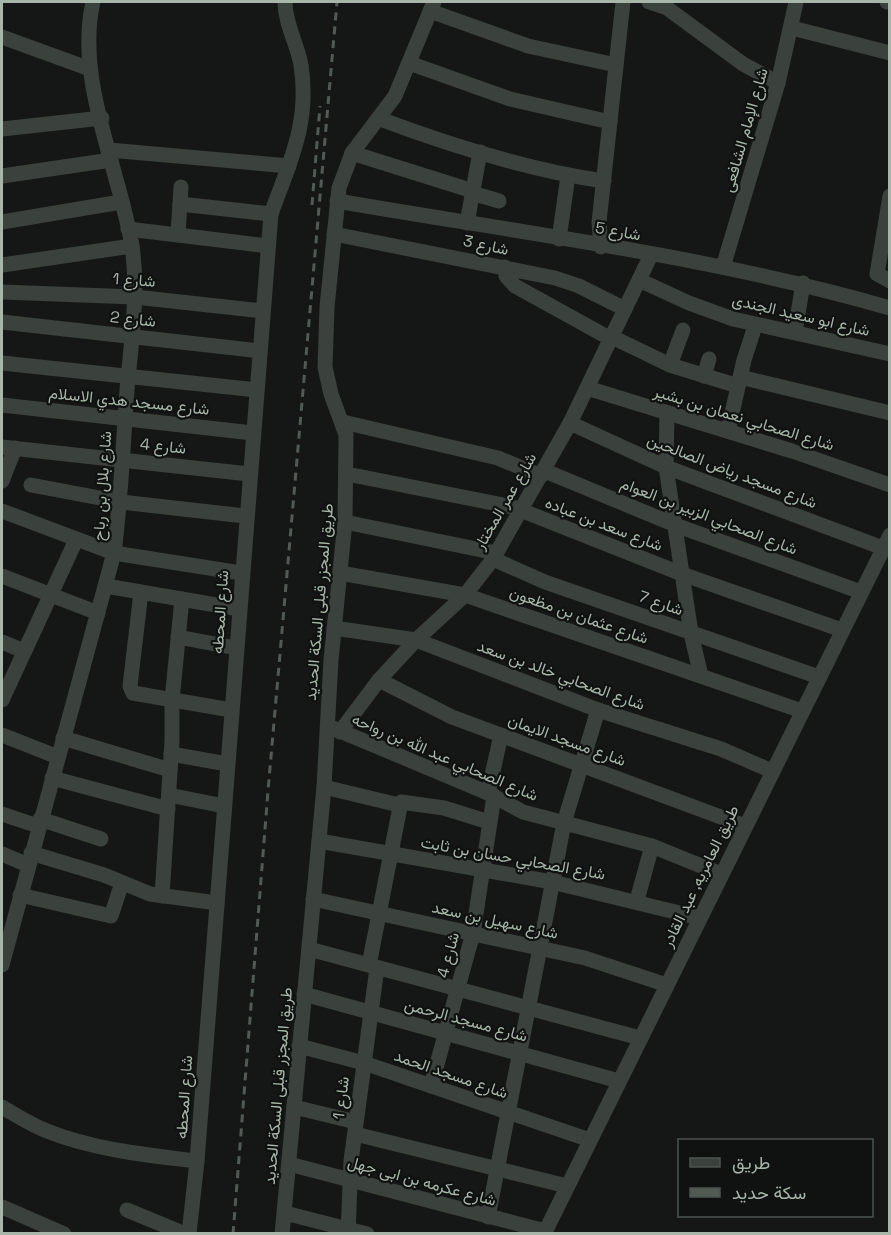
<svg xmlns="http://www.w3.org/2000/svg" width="891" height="1235" viewBox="0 0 891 1235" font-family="'Space Grotesk',Vazirmatn,sans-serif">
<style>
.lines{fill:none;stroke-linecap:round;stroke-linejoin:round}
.minor{stroke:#3b413c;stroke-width:15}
.rail{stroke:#525a54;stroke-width:3;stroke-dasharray:8 6;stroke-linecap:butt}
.labels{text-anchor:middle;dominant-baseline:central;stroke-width:4.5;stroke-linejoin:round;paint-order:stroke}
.street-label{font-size:16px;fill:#a7b6a9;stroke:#101211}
</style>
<rect width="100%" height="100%" fill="#151716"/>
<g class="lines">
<g class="minor">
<path d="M 649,2 L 667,8 L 743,64 L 778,83"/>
<path d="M 887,2 L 890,2"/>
<path d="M 430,11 L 528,46 L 616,65"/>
<path d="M 792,28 L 890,53"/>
<path d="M 2,37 L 90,69"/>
<path d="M 409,63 L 510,99 L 610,122"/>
<path d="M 380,119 C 452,146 528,170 604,181"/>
<path d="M 2,129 L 102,118"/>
<path d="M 109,150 L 289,166"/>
<path d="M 352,153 L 473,191"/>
<path d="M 2,176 L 111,160"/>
<path d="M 472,193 L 499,201"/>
<path d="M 890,196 L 877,274 L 890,281"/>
<path d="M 337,201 C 522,233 710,256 890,308"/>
<path d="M 180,204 L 271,214"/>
<path d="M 2,222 L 121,202"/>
<path d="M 467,223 L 480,152"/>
<path d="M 128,229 L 268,246"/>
<path d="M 178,234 L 181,187"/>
<path d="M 334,234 L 555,278 L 579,286 L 625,309"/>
<path d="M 559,239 L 568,176"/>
<path d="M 601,247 L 599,222 L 623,2"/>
<path d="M 2,265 L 132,246"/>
<path d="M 505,267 L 506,276 L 515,286 L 611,339"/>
<path d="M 723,267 L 778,83 L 796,2"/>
<path d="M 639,280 L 689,303 L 733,319 L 890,354"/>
<path d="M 2,292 L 135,297 L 263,311"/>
<path d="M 2,322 L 260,351"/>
<path d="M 795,332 L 803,283"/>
<path d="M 612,337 L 670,365 L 738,386"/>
<path d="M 2,363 L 257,390"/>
<path d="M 670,365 L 683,330"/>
<path d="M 704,376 L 709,359"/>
<path d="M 740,377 L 890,413"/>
<path d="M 587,388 L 792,451 L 890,485"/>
<path d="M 2,405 L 253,433"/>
<path d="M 667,413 L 666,467 L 691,633 L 701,676"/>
<path d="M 343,422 L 498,458 L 541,476"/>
<path d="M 570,423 L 666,467 L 883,548"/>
<path d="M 728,431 L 744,360 L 755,326"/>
<path d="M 2,447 L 249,474"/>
<path d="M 545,471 L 678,526 L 861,592"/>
<path d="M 347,474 L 513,507 L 682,574 L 842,630"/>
<path d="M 2,481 L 15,448"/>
<path d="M 31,485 L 121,502 L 245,516"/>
<path d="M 2,511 L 114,553 L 241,573"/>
<path d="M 345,522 L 496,553"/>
<path d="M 493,559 L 545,582 L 819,677"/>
<path d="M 340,573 L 465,595 L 802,711"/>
<path d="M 2,576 L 98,613"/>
<path d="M 106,586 L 239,609"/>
<path d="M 141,592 L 130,686 L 133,693 L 231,710"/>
<path d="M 334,628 L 416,640 L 598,710 L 721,749 L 772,771"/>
<path d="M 178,637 L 236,648"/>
<path d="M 2,642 L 24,651"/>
<path d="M 379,680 L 452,717 L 745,826"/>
<path d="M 2,700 L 76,540"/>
<path d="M 333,728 L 488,793 L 523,812 L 652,846 L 721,874"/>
<path d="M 340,732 L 379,680 L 416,640 L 465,595 L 493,559 L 570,423 L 651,255"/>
<path d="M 2,735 L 58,757"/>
<path d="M 63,738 L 170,770"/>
<path d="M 171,754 L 227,764"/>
<path d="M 52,778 L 168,809"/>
<path d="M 324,787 L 399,805"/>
<path d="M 488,793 L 501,735"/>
<path d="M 169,795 L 224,806"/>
<path d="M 2,814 L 38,826"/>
<path d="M 40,819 L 101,839"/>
<path d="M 319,841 L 552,882 L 700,918"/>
<path d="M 31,853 L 104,875 L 150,894 L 217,903"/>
<path d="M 2,854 L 28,865"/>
<path d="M 20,895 L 111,916 L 122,883"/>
<path d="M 162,896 L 172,741 L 172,700 L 182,599"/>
<path d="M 313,899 L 585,958 L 667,985"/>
<path d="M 637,900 L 652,846"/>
<path d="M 309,949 L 640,1038"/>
<path d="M 2,965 L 114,553 C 121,499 123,445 127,390 C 131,343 139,293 132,246 C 119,168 75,79 93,2"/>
<path d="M 369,965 L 401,802 L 444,808 L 489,822"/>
<path d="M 304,994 L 619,1081"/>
<path d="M 299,1046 L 364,1063 L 590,1140"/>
<path d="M 431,1086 L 473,933 L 494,796"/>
<path d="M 2,1107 C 16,1115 31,1125 47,1131 C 95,1150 146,1155 197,1161"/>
<path d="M 294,1107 L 356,1122"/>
<path d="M 355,1134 L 567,1186"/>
<path d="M 289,1164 L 545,1231"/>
<path d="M 2,1207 L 64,1234"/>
<path d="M 127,1210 L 185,1234"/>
<path d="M 285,1213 L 367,1234"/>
<path d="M 488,1217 L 564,823 L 598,710"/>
<path d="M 189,1234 L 197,1161 L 271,214 C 290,162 310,122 301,65 C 297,43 285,24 285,2"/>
<path d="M 282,1234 L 324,787 L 331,660 L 345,522 L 346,435 L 331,394 L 325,367 L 327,307 L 339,188 L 352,153 L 395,96 L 434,2"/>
<path d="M 348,1234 L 351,1161 L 377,968"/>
<path d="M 544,1234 L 890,535"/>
</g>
<g class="rail">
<path d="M 312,205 L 320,106"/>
<path d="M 233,1234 L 268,791 L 337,2"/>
</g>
</g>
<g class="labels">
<g class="street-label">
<text transform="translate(745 130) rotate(-74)">شارع الإمام الشافعى</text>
<text transform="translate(618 231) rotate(10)">شارع 5</text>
<text transform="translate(486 245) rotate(12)">شارع 3</text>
<text transform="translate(134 280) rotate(4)">شارع 1</text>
<text transform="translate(801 315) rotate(13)">شارع ابو سعيد الجندى</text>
<text transform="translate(133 319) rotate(6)">شارع 2</text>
<text transform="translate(129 401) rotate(6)">شارع مسجد هدي الاسلام</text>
<text transform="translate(744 418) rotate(17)">شارع الصحابي نعمان بن بشير</text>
<text transform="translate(163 446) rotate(6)">شارع 4</text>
<text transform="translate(732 471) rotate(21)">شارع مسجد رياض الصالحين</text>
<text transform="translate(102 486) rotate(-86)">شارع بلال بن رباح</text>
<text transform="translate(505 501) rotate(-60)">شارع عمر المختار</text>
<text transform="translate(709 516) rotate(21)">شارع الصحابي الزبير بن العوام</text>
<text transform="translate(604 524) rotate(21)">شارع سعد بن عباده</text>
<text transform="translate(319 602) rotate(-85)">طريق المجزر قبلى السكة الحديد</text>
<text transform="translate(661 603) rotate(19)">شارع 7</text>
<text transform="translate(220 612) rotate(-86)">شارع المحطه</text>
<text transform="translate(579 615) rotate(19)">شارع عثمان بن مظعون</text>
<text transform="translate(561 675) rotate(20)">شارع الصحابي خالد بن سعد</text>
<text transform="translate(567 740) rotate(20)">شارع مسجد الايمان</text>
<text transform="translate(445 757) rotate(23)">شارع الصحابي عبد الله بن رواحه</text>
<text transform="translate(513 858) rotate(10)">شارع الصحابي حسان بن ثابت</text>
<text transform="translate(700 876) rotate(-64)">طريق العامريه, عبد القادر</text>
<text transform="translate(495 920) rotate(12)">شارع سهيل بن سعد</text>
<text transform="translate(448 955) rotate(-75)">شارع 4</text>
<text transform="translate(466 1020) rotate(15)">شارع مسجد الرحمن</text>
<text transform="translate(451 1074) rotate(19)">شارع مسجد الحمد</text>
<text transform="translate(278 1086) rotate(-85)">طريق المجزر قبلى السكة الحديد</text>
<text transform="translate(184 1097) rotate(-86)">شارع المحطه</text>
<text transform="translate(341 1098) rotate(-83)">شارع 1</text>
<text transform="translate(422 1181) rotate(15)">شارع عكرمه بن ابى جهل</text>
</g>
</g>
<rect width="891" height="1235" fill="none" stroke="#a7b6a9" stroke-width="6"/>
<rect x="678" y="1139" width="195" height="78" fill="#101211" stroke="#4c544e" stroke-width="1.5"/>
<rect x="690" y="1158" width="30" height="9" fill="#3b413c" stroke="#4c544e" stroke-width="1.5"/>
<text x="732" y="1169" font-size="18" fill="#a7b6a9">طريق</text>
<rect x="690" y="1188" width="30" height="9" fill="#525a54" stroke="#4c544e" stroke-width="1.5"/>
<text x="732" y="1199" font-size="18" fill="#a7b6a9">سكة حديد</text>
</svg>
